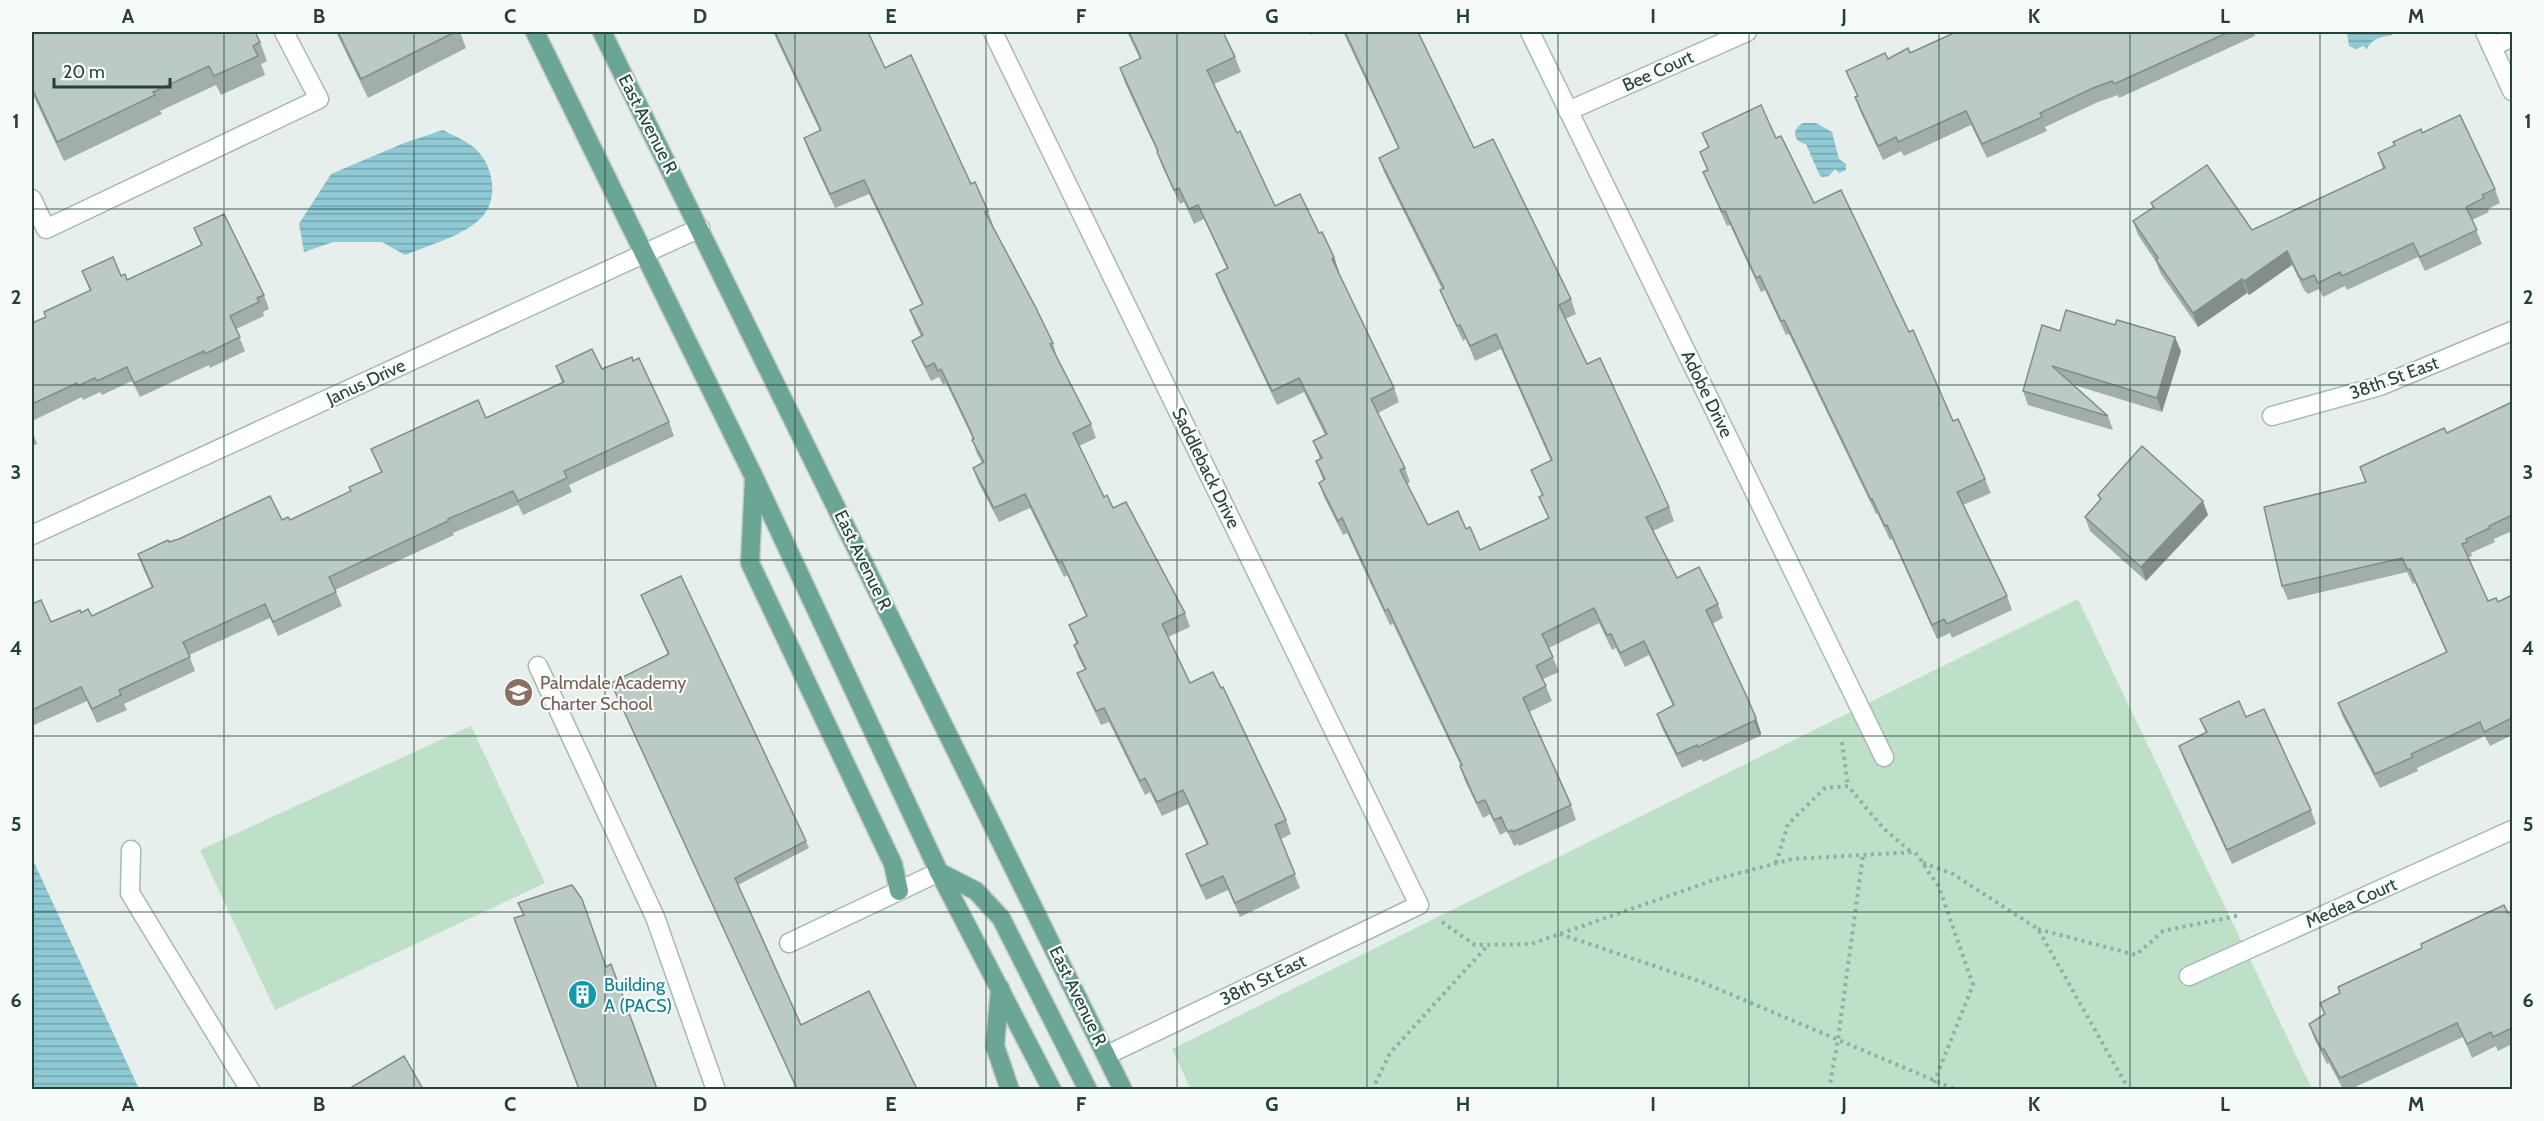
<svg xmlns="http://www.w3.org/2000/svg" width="2544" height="1121" viewBox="0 0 2544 1121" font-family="Cabin,sans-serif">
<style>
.grass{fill:#bfe0c8}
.water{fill:url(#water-rules)}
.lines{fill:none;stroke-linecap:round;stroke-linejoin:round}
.minor-casing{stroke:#a8b8b2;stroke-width:21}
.major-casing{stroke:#c2cac8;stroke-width:21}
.path{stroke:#86b3a5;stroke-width:4;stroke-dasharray:3 4.5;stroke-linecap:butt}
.minor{stroke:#fff;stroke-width:18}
.major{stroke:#6aa596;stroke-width:18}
.wall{fill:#a1aea9}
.shaded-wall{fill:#838d89}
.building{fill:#bbcac4;stroke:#838d89;stroke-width:1.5}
.grid{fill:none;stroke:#24423a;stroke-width:1.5;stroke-opacity:0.55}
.labels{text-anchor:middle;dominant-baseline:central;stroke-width:4.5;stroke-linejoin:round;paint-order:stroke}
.street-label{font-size:18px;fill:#24423a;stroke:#f7fbf9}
.education-label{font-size:18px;fill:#785e54;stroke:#f7fbf9;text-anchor:start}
.culture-label{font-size:18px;fill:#0d838f;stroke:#f7fbf9;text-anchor:start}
.neatline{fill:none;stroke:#24423a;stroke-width:2}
.grid-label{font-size:20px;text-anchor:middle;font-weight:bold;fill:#24423a}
</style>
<defs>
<pattern id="water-rules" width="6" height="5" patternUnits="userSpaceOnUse" patternTransform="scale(1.5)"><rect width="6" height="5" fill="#8ec9d4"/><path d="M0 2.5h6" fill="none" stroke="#74a5ad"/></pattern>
</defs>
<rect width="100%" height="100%" fill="#e6efeb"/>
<g class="grass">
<path d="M 2078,599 L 2312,1089 L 1191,1090 L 1172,1049 Z"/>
<path d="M 471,726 L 545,883 L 275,1010 L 200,850 Z"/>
</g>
<g class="water">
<path d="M 2347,32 L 2400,32 L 2397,34 L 2394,32 L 2392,35 C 2381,37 2372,38 2367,49 L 2363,46 L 2356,49 L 2349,46 Z"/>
<path d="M 1803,123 L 1816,123 L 1832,132 L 1839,159 L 1846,164 L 1846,170 L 1839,173 L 1835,169 L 1829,176 L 1822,177 L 1819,174 L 1806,144 C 1793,142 1791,129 1803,123 Z"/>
<path d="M 443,130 C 452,135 463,139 472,146 C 493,161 501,200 480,219 C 461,237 429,245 405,255 L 382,242 L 333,242 L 304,252 L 299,224 L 331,174 L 404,143 Z"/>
<path d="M 32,858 L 139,1089 L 32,1089 Z"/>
</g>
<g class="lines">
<defs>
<g id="minor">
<path d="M 993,32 L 1419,905 L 1107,1055"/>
<path d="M 1530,32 L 1884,757"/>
<path d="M 2485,32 L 2512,91"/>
<path d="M 2492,47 L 2512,37"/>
<path d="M 1568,111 L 1747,32"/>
<path d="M 32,199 L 46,229 L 319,99 L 284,32"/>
<path d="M 2272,416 L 2380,386 L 2512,331"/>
<path d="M 32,535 L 700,228"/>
<path d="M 538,666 L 655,917 L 716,1090"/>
<path d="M 131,850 L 130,893 L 250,1090"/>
<path d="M 789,943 L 939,872"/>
<path d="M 2189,976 L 2512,830"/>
</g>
<g id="major">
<path d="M 535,32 L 754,477 L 939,872 L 1052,1090"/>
<path d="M 602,32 L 1123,1090"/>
<path d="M 754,479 L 750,563 L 893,864 L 899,891"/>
<path d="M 939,872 L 976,891 L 1001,918 L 1088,1090"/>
<path d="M 1000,988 L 995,1046 L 1010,1090"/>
</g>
</defs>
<use href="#minor" class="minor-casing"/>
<use href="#major" class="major-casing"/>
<g class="path">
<path d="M 1842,742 L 1848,786"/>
<path d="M 1776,863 L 1788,824 L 1825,788 L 1848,786 L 1883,828 L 1911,852"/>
<path d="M 1923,863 L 1953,874 L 2038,929 L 2129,1090"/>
<path d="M 1442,922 L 1475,945 L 1531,944 L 1717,879 L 1792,859 L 1915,852 L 1939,887 L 1973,985 L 1931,1090"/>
<path d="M 2038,929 L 2136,955 L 2163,931 L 2241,915"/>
<path d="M 1560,934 L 1699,981 L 1957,1090"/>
<path d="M 1372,1090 L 1390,1053 L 1488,945"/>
<path d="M 1829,1090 L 1838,1039 L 1863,855"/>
</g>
<use href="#minor" class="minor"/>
<use href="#major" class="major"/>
</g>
<g class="wall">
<path d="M 32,32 L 260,42 L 267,61 L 261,64 L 265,75 L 221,95 L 216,85 L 160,111 L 162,114 L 64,161 L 32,93 Z"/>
<path d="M 336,32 L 460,32 L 466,48 L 368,98 Z"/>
<path d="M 773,32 L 868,32 L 885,68 L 971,184 L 988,211 L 993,225 L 992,225 L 1053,343 L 1057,357 L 1091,424 L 1096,438 L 1079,446 L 1104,497 L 1113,508 L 1185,613 L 1190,627 L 1168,637 L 1190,683 L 1286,820 L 1291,834 L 1281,839 L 1300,888 L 1240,917 L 1228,890 L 1206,900 L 1191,868 L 1186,854 L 1207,845 L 1188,804 L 1162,816 L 1150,792 L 1145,795 L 1109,722 L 1101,725 L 1083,687 L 1077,673 L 1085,670 L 1079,659 L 1074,645 L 1076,643 L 1069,625 L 1086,616 L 1067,575 L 1064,577 L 1030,508 L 999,522 L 978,482 L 973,468 L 982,463 L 977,454 L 971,435 L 946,383 L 943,385 L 939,377 L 931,381 L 918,355 L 912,341 L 921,336 L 915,324 L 910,310 L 922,305 L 869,194 L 835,208 L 809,152 L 804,138 L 820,131 Z"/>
<path d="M 1127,32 L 1223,32 L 1235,57 L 1241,72 L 1214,84 L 1237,133 L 1275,206 L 1319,233 L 1334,257 L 1339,272 L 1338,273 L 1394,388 L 1399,402 L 1378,413 L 1405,468 L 1410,482 L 1407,484 L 1428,525 L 1466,529 L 1480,550 L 1548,518 L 1539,497 L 1542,495 L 1531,470 L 1551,461 L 1501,349 L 1475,361 L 1466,339 L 1463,341 L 1446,304 L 1440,290 L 1442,289 L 1384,172 L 1379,158 L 1398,148 L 1343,32 L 1418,32 L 1474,148 L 1571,299 L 1576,314 L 1565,319 L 1587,364 L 1669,507 L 1674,521 L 1653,531 L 1677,578 L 1718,604 L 1723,618 L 1712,624 L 1756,718 L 1761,733 L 1760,736 L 1703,762 L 1702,759 L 1682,768 L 1662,728 L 1657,714 L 1673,706 L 1649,655 L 1625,667 L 1616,648 L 1612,650 L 1599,623 L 1549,648 L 1559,672 L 1543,679 L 1552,701 L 1529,712 L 1571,805 L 1576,820 L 1519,846 L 1518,844 L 1514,846 L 1507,831 L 1500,835 L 1490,814 L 1483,818 L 1465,781 L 1460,766 L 1461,766 L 1393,624 L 1390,625 L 1347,533 L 1343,535 L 1324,497 L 1319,483 L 1323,480 L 1316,461 L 1320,459 L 1313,441 L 1325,435 L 1304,392 L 1277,405 L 1221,288 L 1216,274 L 1227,269 L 1204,219 L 1194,224 L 1184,202 L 1180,204 L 1162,166 L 1157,151 L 1125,83 L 1120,68 L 1140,59 Z"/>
<path d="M 1309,32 L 1319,32 L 1311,35 Z"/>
<path d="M 1956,32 L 2255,32 L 2254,32 L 2255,36 L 2119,98 L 2118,95 L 2098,102 L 2045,127 L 2047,131 L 1987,158 L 1971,125 L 1904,156 L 1901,151 L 1883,160 L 1860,111 L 1855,97 L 1857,96 L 1846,71 L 1910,53 Z"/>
<path d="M 1702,133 L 1776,138 L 1814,203 L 1909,332 L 1953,421 L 1985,479 L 1991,493 L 1963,505 L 2007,596 L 2012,610 L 1952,638 L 1950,633 L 1937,639 L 1892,539 L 1890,540 L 1877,513 L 1876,514 L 1789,334 L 1786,335 L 1765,290 L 1761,292 L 1730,225 L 1727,226 L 1709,186 L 1703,172 L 1707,170 L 1700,152 L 1708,148 Z"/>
<path d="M 2422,133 L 2495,189 L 2500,203 L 2488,209 L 2489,212 L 2472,220 L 2482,244 L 2425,271 L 2418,257 L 2347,290 L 2345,286 L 2323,297 L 2319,289 L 2308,294 L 2304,290 L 2292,265 L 2249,295 L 2247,293 L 2198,327 L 2161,274 L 2156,262 L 2138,235 L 2133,221 L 2153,208 L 2151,203 L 2252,230 L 2383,169 L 2378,153 Z"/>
<path d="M 194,228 L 264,295 L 269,309 L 263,312 L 264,316 L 236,329 L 245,351 L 210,368 L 209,365 L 140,397 L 132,381 L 102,395 L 100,392 L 83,400 L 82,397 L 32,421 L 32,323 L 45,317 L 90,291 L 82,271 L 121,276 L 127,280 L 201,245 Z"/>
<path d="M 2060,331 L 2181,351 L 2162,412 L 2074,385 L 2108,416 L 2113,430 L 2028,405 L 2023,391 Z"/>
<path d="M 556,366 L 602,369 L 669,422 L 674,436 L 569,485 L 572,492 L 523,515 L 518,505 L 453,533 L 454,535 L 335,590 L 342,606 L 278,636 L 270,618 L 189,655 L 195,671 L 124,704 L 127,710 L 97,723 L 87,701 L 32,726 L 32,604 L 51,622 L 81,613 L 92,616 L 152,588 L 143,568 L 138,554 L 169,542 L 282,520 L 290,520 L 351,492 L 381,472 L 371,449 L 486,418 L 562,383 Z"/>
<path d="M 2512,402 L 2512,531 L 2494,539 L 2495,542 L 2471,553 L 2472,556 L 2468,558 L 2488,601 L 2498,602 L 2512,595 L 2512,735 L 2490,746 L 2485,736 L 2417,768 L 2418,771 L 2380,788 L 2343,717 L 2338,703 L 2446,652 L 2415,583 L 2413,584 L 2407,572 L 2288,600 L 2282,586 L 2365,482 L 2360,467 L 2447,433 Z"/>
<path d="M 32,430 L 37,444 L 32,446 Z"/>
<path d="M 2098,495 L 2208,515 L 2146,581 L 2090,531 L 2085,517 L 2100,500 Z"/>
<path d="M 641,595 L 806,841 L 809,848 L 738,885 L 801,1025 L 917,1089 L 797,1089 L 611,683 L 668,655 Z"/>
<path d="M 2246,717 L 2311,810 L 2316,824 L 2232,864 L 2184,760 L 2179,746 L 2206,733 L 2200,719 Z"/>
<path d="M 2512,911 L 2512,1044 L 2498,1051 L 2496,1046 L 2472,1058 L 2463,1037 L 2351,1089 L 2343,1089 L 2329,1063 L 2327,1064 L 2314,1038 L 2309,1024 L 2324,1014 L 2320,1003 L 2340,994 L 2338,987 Z"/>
</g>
<g class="shaded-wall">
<path d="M 2287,251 L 2292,265 L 2249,295 L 2244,281 Z"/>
<path d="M 1334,257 L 1339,272 L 1337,274 L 1332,259 Z"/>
<path d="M 2242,279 L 2247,293 L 2198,327 L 2193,313 Z"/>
<path d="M 2175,337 L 2181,351 L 2162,412 L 2157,398 Z"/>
<path d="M 2203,501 L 2208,515 L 2146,581 L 2141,567 Z"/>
<path d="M 1756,718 L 1761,733 L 1760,736 L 1754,721 Z"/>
</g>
<g class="building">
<path d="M 32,32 L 255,32 L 260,42 L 253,46 L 258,56 L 214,76 L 209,66 L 153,92 L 155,95 L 57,142 L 32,88 Z"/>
<path d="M 338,32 L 455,32 L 361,79 Z"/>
<path d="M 775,32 L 868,32 L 885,68 L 911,55 L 971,184 L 975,182 L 988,211 L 985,212 L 1035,306 L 1053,343 L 1050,344 L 1091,424 L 1073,433 L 1104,497 L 1107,495 L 1113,508 L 1126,502 L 1185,613 L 1162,624 L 1190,683 L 1213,672 L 1221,688 L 1223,687 L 1286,820 L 1275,825 L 1295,874 L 1235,903 L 1223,876 L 1201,886 L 1186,854 L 1208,844 L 1183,790 L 1157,802 L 1145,778 L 1140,781 L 1104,708 L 1096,711 L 1077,673 L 1086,669 L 1074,645 L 1078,643 L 1069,625 L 1087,616 L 1062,561 L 1059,563 L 1025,494 L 994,508 L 973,468 L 984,462 L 972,440 L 974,439 L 966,421 L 941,369 L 938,371 L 934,363 L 926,367 L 912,341 L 923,335 L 910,310 L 923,304 L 864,180 L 830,194 L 804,138 L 821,130 Z"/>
<path d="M 1129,32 L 1223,32 L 1235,57 L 1207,70 L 1237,133 L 1240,131 L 1275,206 L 1300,194 L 1319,233 L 1322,232 L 1334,257 L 1332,259 L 1394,388 L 1371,399 L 1405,468 L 1400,470 L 1428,525 L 1458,511 L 1466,529 L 1470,527 L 1480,550 L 1549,518 L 1539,497 L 1543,495 L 1531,470 L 1552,460 L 1496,334 L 1470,346 L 1460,325 L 1457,326 L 1440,290 L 1444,288 L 1379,158 L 1399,148 L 1345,32 L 1418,32 L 1474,148 L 1493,139 L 1571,299 L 1559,305 L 1587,364 L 1600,358 L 1669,507 L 1646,517 L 1677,578 L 1699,567 L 1718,604 L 1706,610 L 1747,697 L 1756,718 L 1754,721 L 1698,747 L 1697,745 L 1677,754 L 1657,714 L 1674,705 L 1644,641 L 1620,653 L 1611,634 L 1607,635 L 1594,608 L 1542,634 L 1553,657 L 1536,666 L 1546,686 L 1523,698 L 1571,805 L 1513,832 L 1512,830 L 1508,832 L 1501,817 L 1494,820 L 1485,800 L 1477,803 L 1460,766 L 1462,765 L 1388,609 L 1385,611 L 1342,518 L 1338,521 L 1319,483 L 1325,479 L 1316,461 L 1322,458 L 1313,441 L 1327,434 L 1299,378 L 1272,391 L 1216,274 L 1228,268 L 1198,205 L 1189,209 L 1179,188 L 1174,190 L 1157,152 L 1158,151 L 1120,68 L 1141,58 Z"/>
<path d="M 1956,32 L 2229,32 L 2114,84 L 2112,81 L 2093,88 L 2040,113 L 2042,117 L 1982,144 L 1966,111 L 1898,142 L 1896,137 L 1878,146 L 1855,97 L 1858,96 L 1846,71 L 1885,53 L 1888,59 L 1908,48 L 1910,53 Z"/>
<path d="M 1761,105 L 1776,138 L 1781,136 L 1814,203 L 1841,190 L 1909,332 L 1913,330 L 1953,421 L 1958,419 L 1985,479 L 1957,492 L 2007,596 L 1947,624 L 1944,619 L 1932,625 L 1887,525 L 1885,526 L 1872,499 L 1871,500 L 1784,320 L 1781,321 L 1760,276 L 1756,278 L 1725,211 L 1722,212 L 1703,172 L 1708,170 L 1700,152 L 1709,147 L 1702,133 Z"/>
<path d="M 2460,115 L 2495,189 L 2482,195 L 2484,198 L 2466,207 L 2477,230 L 2420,257 L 2413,243 L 2342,276 L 2340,272 L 2318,283 L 2314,275 L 2303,280 L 2299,276 L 2287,251 L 2244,281 L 2242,279 L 2193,313 L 2156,260 L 2158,258 L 2133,221 L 2154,207 L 2151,203 L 2207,165 L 2252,230 L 2385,168 L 2378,153 L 2395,145 L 2393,142 L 2421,129 L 2422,133 Z"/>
<path d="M 224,214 L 264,295 L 257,298 L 259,302 L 230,316 L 240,337 L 205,354 L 204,351 L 134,383 L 127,367 L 97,381 L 95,378 L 78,386 L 77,383 L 32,404 L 32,323 L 46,317 L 44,312 L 91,290 L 82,271 L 113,257 L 121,276 L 125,274 L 127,280 L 202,245 L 194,228 Z"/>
<path d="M 2066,310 L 2115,325 L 2117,320 L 2175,337 L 2157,398 L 2052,366 L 2108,416 L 2023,391 L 2042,325 L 2060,331 Z"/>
<path d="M 592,349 L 602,369 L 632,357 L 633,361 L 639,358 L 669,422 L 564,471 L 567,478 L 518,501 L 513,491 L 448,519 L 448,521 L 329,577 L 336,592 L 273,622 L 265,604 L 183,642 L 190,657 L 119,690 L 121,695 L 92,709 L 81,687 L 32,710 L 32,604 L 41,600 L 51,622 L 80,610 L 81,613 L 88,609 L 92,616 L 153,587 L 138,554 L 168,540 L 169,542 L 179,539 L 270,496 L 282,520 L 288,517 L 290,520 L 351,491 L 349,487 L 382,472 L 371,449 L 478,400 L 486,418 L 564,382 L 556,366 Z"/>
<path d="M 2512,402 L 2512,515 L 2489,526 L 2490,528 L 2466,539 L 2467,542 L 2462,544 L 2488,601 L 2496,598 L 2498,602 L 2512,595 L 2512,718 L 2484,732 L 2480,722 L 2411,754 L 2413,757 L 2375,774 L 2338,703 L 2447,652 L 2410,569 L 2408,570 L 2402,558 L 2282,586 L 2264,507 L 2366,482 L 2360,467 L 2444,428 L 2447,433 Z"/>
<path d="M 2142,446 L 2203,501 L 2141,567 L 2085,517 L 2101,499 L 2098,495 Z"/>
<path d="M 681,576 L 806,841 L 735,878 L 801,1025 L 869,991 L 917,1089 L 797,1089 L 611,683 L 669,654 L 641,595 Z"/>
<path d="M 2239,701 L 2246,717 L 2264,709 L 2311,810 L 2227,850 L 2179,746 L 2207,732 L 2200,719 Z"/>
<path d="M 572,885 L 582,899 L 606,967 L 611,964 L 657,1089 L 579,1089 L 514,918 L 524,915 L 518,903 Z"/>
<path d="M 2504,905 L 2508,913 L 2512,911 L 2512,1028 L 2493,1037 L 2491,1032 L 2467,1044 L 2457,1023 L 2340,1078 L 2324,1049 L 2322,1050 L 2309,1024 L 2325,1014 L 2320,1003 L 2340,993 L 2338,987 L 2422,948 L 2421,944 Z"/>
<path d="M 404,1056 L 423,1089 L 354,1089 L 352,1087 Z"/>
</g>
<path class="grid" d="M 224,32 L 224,1090M 414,32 L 414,1090M 605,32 L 605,1090M 795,32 L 795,1090M 986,32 L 986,1090M 1177,32 L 1177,1090M 1367,32 L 1367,1090M 1558,32 L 1558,1090M 1749,32 L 1749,1090M 1939,32 L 1939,1090M 2130,32 L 2130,1090M 2320,32 L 2320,1090M 32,209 L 2512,209M 32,385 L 2512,385M 32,560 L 2512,560M 32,736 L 2512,736M 32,912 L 2512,912"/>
<defs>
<symbol id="school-disc" viewBox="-11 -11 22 22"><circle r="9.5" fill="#8d6e63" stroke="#f7fbf9"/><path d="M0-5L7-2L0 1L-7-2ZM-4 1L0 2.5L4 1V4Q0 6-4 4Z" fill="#fff"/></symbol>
<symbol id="building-disc" viewBox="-11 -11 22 22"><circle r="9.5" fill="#0f9aa8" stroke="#f7fbf9"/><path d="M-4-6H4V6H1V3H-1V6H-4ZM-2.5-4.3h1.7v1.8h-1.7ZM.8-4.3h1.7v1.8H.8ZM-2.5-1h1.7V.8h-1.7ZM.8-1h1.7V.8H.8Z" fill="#fff"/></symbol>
</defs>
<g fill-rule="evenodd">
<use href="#school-disc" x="502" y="676" width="33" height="33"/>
<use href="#building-disc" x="566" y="978" width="33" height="33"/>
</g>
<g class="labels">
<g class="street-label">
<text transform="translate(1658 71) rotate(-24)">Bee Court</text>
<text transform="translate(648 124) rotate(63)">East Avenue R</text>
<text transform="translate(2394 378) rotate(-20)">38th St East</text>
<text transform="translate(366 382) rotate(-25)">Janus Drive</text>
<text transform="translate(1707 394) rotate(64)">Adobe Drive</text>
<text transform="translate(1206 468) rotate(64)">Saddleback Drive</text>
<text transform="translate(863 560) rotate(64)">East Avenue R</text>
<text transform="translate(2351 903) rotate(-24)">Medea Court</text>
<text transform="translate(1263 980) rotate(-26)">38th St East</text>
<text transform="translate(1078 996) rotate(64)">East Avenue R</text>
</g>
<g class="education-label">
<text x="540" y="683">Palmdale Academy<tspan x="540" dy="21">Charter School</tspan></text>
</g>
<g class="culture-label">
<text x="604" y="985">Building<tspan x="604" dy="21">A (PACS)</tspan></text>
</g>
</g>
<rect width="2544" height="1121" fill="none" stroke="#f7fbf9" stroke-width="66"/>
<path d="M54 78v9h116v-9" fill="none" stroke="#24423a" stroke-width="3"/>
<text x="63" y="78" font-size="18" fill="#24423a" stroke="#f7fbf9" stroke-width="4.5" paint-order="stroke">20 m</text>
<rect x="33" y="33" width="2478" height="1055" class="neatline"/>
<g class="grid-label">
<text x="128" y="23">A</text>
<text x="319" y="23">B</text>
<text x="510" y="23">C</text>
<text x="700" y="23">D</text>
<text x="891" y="23">E</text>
<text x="1081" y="23">F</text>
<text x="1272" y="23">G</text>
<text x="1463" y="23">H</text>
<text x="1653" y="23">I</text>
<text x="1844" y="23">J</text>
<text x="2034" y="23">K</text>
<text x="2225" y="23">L</text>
<text x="2416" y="23">M</text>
<text x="16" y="128">1</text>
<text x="2528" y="128">1</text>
<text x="16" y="304">2</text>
<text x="2528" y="304">2</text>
<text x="16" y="479">3</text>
<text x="2528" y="479">3</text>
<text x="16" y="655">4</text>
<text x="2528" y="655">4</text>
<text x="16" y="831">5</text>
<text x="2528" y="831">5</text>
<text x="16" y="1007">6</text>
<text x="2528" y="1007">6</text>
<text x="128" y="1111">A</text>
<text x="319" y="1111">B</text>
<text x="510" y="1111">C</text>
<text x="700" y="1111">D</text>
<text x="891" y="1111">E</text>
<text x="1081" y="1111">F</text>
<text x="1272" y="1111">G</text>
<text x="1463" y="1111">H</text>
<text x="1653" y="1111">I</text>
<text x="1844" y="1111">J</text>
<text x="2034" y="1111">K</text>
<text x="2225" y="1111">L</text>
<text x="2416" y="1111">M</text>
</g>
</svg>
